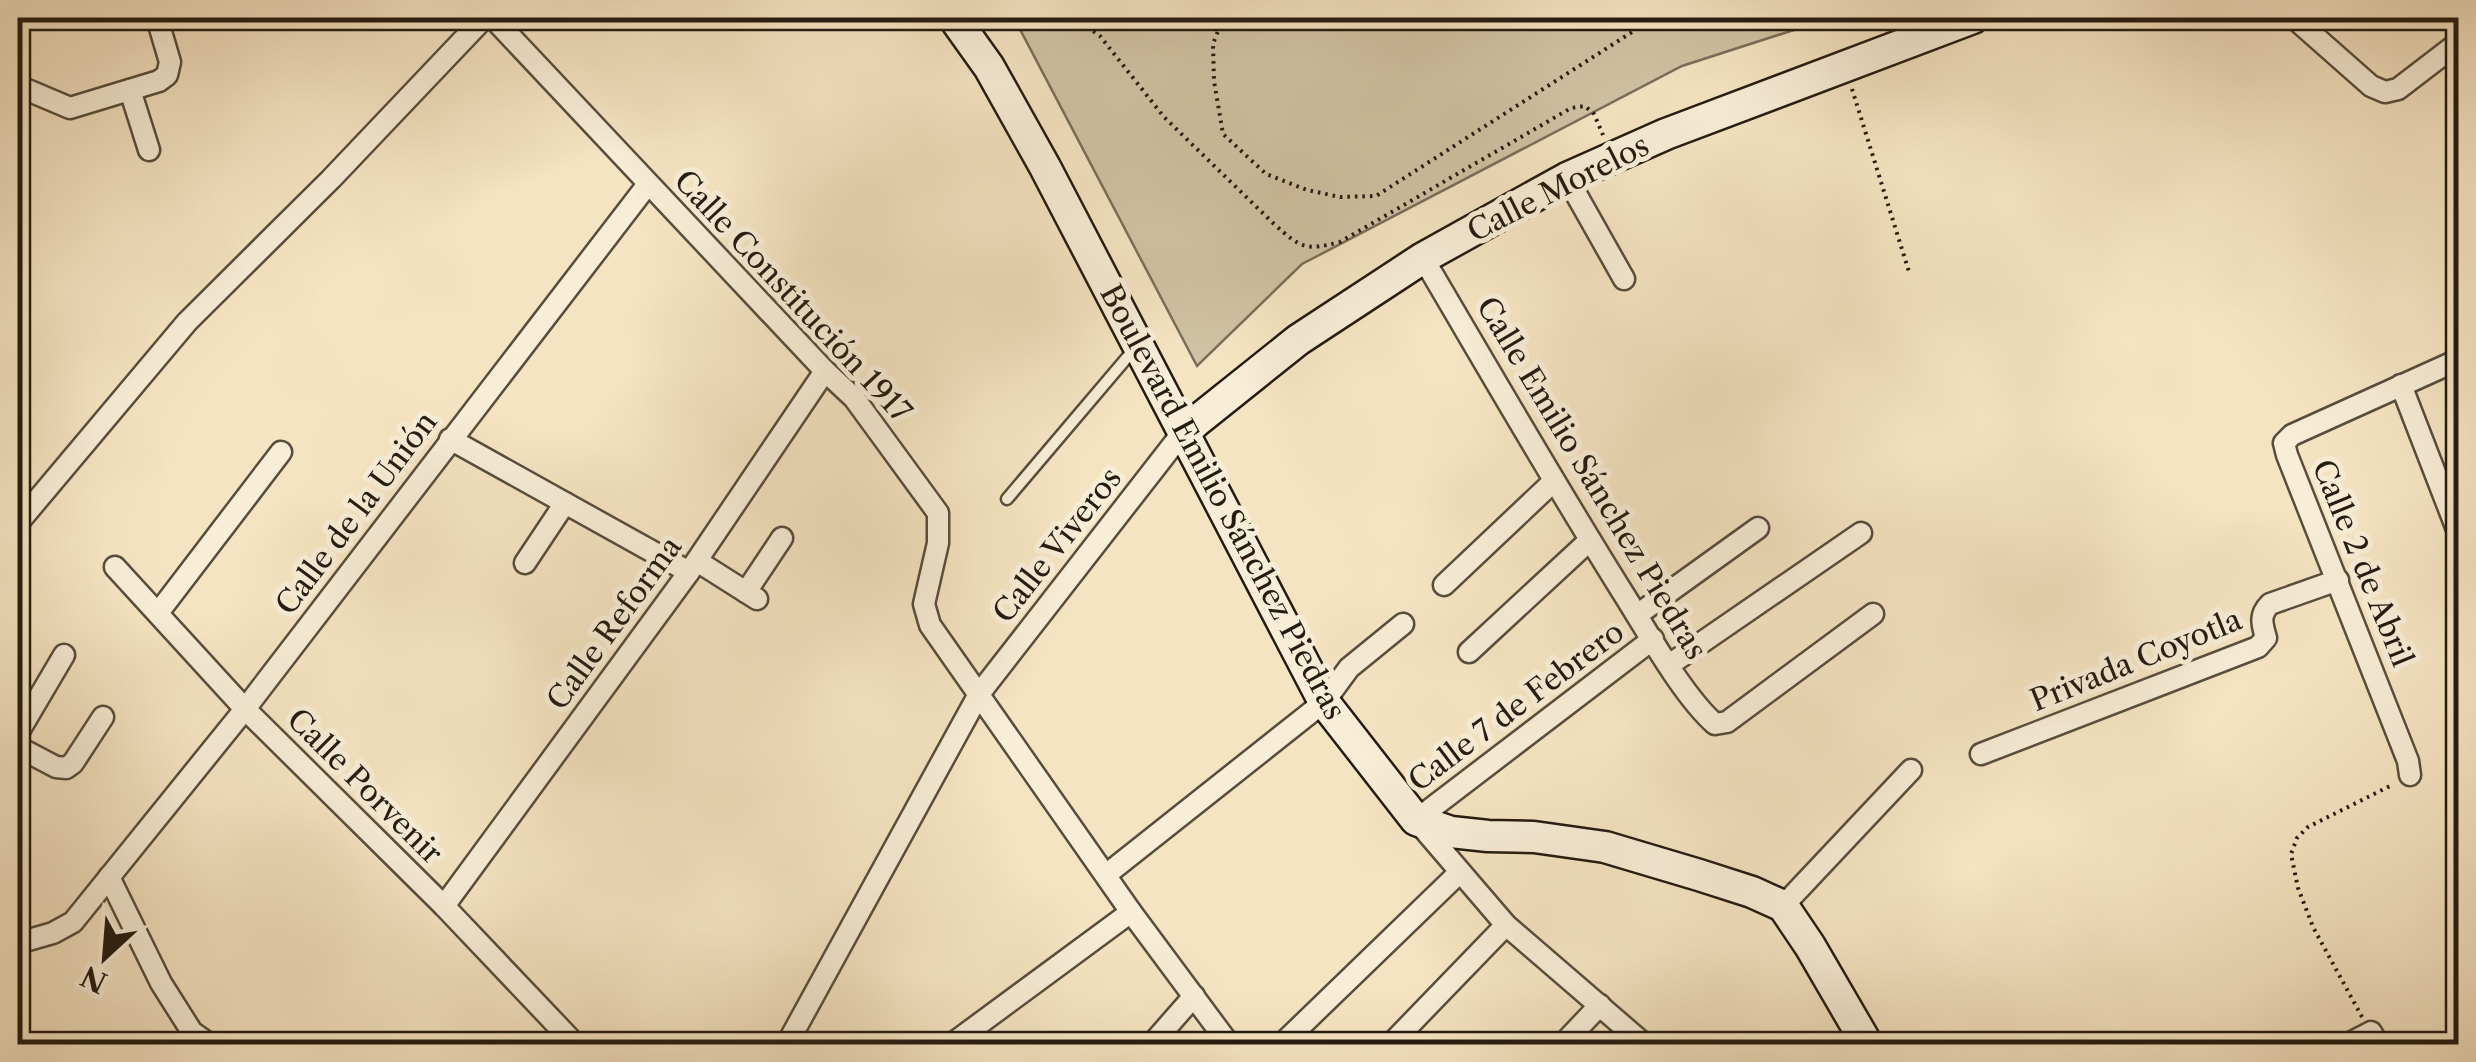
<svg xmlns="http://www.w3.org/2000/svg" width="2476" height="1062" viewBox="0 0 2476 1062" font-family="'Libre Caslon Text',serif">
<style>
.green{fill:#d1c2a4;stroke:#7a6e5a;stroke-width:2.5}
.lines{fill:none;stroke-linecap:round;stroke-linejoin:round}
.lane-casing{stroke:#584d3d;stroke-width:15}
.street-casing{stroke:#584d3d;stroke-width:25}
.secondary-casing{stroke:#241b11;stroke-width:35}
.path{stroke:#241b11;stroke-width:4;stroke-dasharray:2.5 5;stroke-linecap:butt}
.lane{stroke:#f8edd7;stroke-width:10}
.street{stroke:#f8edd7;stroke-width:20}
.secondary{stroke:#f8edd7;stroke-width:30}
.labels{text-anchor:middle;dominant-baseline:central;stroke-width:10;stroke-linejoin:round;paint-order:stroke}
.street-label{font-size:30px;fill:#241b11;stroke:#f8edd7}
</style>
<rect width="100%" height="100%" fill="#f5e4c2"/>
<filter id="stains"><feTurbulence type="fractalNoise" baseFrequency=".002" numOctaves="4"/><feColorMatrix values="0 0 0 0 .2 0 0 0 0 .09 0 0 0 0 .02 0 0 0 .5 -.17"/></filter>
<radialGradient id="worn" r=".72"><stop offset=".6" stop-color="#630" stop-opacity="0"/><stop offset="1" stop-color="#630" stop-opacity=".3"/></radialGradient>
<path class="green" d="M 1014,18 L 1831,18 L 1682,66 L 1302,264 L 1197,366 Z"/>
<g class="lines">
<defs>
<path id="lane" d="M 1007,499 L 1136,347"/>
<g id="street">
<path d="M 493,18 L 825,371 L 854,398 L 938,513 L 938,543 L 924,604 L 930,625 L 1131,912 L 1229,1044"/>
<path d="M 2294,18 L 2371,86 L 2385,92 L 2398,89 L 2458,43"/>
<path d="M 18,86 L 70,108 L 159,81 L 167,75 L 170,62 L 157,18"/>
<path d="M 130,90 L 149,150"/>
<path d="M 1567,178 L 1624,279"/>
<path d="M 1423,258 C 1489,370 1554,483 1623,593 C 1647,631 1683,696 1715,724 L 1727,722 L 1873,614"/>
<path d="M 2401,385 L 2458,532"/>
<path d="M 450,439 L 689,572"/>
<path d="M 18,523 L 187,322 L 331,179 L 484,18"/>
<path d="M 697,561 L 757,599"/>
<path d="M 525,563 L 565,503"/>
<path d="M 115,567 L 245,709 L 444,906 L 575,1044"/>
<path d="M 1444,585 L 1554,481"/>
<path d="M 746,592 L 782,538"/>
<path d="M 158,613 L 281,452"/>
<path d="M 1637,615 L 1758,528"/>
<path d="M 1469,652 L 1590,540"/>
<path d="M 1669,665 L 1861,533"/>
<path d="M 18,733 L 64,655"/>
<path d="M 18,747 L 56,767 L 66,768 L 73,763 L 103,717"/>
<path d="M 1981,754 L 2258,647 L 2266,638 C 2262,624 2259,615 2270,604 L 2338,580"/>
<path d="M 2410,775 L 2408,761 L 2287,455 L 2284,443 L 2292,435 L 2458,360"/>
<path d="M 1107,874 L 1324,702 L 1349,668 L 1403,624"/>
<path d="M 109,877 L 161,983 L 192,1032 L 209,1044"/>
<path d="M 444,906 L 689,572 L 825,371"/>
<path d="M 1783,906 L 1911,770"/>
<path d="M 18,943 L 53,933 L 73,922 L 245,709 L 648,184"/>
<path d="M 787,1044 L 979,694 L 1183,432"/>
<path d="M 952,1044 L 1131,912"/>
<path d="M 1152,1044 L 1194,996"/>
<path d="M 1282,1044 L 1460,872"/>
<path d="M 1391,1044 L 1506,925"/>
<path d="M 1563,1044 L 1600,1005"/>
<path d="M 1644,1044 L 1506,925 L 1416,820 L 1653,639"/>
<path d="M 2348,1044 L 2371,1032 L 2378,1044"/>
</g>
<g id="secondary">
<path d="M 954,18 L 989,67 L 1045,167 L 1324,702 L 1416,820 L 1451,832 L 1488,836 L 1534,837 L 1605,847 L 1699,875 L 1752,892 L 1783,906 L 1810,946 L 1867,1044"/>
<path d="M 1183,432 L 1298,340 L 1423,258 L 1567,178 L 1666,134 L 1973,18"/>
</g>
</defs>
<use href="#lane" class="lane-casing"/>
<use href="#street" class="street-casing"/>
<use href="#secondary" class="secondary-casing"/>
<g class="path">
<path d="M 1075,18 L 1100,36 L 1164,117 L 1274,224 C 1301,248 1305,251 1340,242 L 1571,108 L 1585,106 L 1594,114 L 1603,135"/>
<path d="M 1223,18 L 1213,44 L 1214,81 L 1223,134 L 1266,174 L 1307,190 L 1340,197 L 1376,196 L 1654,18"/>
<path d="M 1852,89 L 1910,275"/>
<path d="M 2362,1017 L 2313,927 L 2298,888 L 2291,854 L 2297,838 L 2308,827 L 2392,785"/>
</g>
<use href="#lane" class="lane"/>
<use href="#street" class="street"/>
<use href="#secondary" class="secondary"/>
</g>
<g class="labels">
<g class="street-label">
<text transform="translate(1558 188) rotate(-27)">Calle Morelos</text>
<text transform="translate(793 296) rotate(47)">Calle Constitución 1917</text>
<text transform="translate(1592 478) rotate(59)">Calle Emilio Sánchez Piedras</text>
<text transform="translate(1223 502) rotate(62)">Boulevard Emilio Sánchez Piedras</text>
<text transform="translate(356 513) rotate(-53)">Calle de la Unión</text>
<text transform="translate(1057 545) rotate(-52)">Calle Viveros</text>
<text transform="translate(2363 563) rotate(68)">Calle 2 de Abril</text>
<text transform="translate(614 623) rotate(-54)">Calle Reforma</text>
<text transform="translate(2136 660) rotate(-22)">Privada Coyotla</text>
<text transform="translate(1516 706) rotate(-37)">Calle 7 de Febrero</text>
<text transform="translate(365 786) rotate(45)">Calle Porvenir</text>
</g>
</g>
<rect width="2476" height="1062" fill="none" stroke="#f5e4c2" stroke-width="60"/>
<rect x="20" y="20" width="2436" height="1022" fill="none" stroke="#241b11" stroke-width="5"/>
<rect x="30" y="30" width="2416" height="1002" fill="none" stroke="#241b11" stroke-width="2.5"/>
<g transform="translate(105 957) rotate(206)" stroke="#f8edd7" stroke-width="8" paint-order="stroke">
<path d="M0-8L18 38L0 25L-18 38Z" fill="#241b11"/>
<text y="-15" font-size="28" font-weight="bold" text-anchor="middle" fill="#241b11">N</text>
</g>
<rect width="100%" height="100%" filter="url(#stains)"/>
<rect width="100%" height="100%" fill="url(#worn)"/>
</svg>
